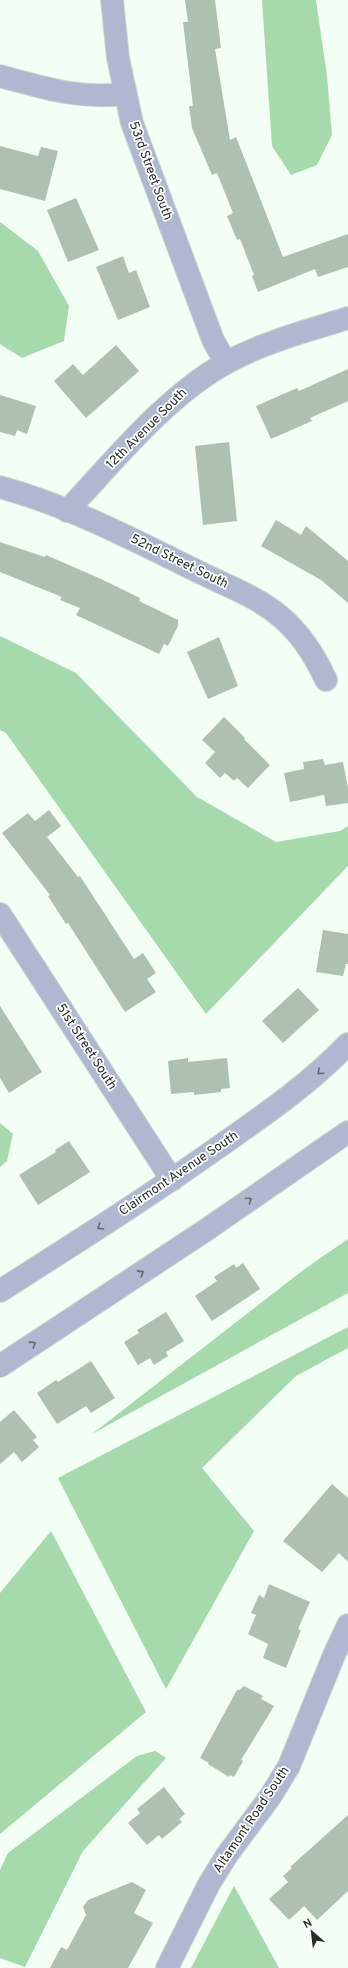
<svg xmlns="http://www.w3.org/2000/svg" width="348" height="1968" viewBox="0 0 348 1968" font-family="Overpass,sans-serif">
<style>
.forest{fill:#a6daac}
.building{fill:#aec0b0}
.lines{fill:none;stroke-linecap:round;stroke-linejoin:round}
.minor-casing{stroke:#ced8cf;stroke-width:24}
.minor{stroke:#b0b8d1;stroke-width:22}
.oneway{stroke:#646c73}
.labels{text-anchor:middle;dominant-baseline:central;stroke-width:3.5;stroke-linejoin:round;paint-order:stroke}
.street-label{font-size:13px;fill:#252d26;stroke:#fff}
</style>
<rect width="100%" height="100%" fill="#f3fef4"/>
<g class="forest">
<path d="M 262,0 L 316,0 L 327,76 L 332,135 L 317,165 L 291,175 L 272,146 Z"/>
<path d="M 0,222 L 38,251 L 69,306 L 64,341 L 22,358 L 0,344 Z"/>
<path d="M 0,636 L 76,673 L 197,797 L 276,842 L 340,831 L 348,826 L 348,866 L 206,1014 L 6,733 L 0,730 Z"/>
<path d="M 0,1123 L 13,1134 L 7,1161 L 0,1167 Z"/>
<path d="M 348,1239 L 348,1293 L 92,1434 L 306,1268 Z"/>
<path d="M 348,1327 L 348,1348 L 296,1376 L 202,1468 L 254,1531 L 166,1689 L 58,1478 Z"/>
<path d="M 51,1531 L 146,1712 L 0,1834 L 0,1593 Z"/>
<path d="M 155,1751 L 166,1758 L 83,1851 L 25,1967 L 0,1958 L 0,1870 L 8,1853 L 137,1756 Z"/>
<path d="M 234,1886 L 279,1968 L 191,1968 Z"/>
</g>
<g class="building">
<path d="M 185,0 L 215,0 L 221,48 L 215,49 L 230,140 L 236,137 L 283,257 L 348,234 L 348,267 L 318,277 L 315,269 L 258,292 L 252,276 L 254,275 L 240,239 L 237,240 L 227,216 L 233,213 L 217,173 L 212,175 L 192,128 L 189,106 L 193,106 L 183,22 L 188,22 Z"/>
<path d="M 0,146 L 38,156 L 41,147 L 58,151 L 45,201 L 0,189 Z"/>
<path d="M 76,198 L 99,250 L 68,262 L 47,210 Z"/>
<path d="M 123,256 L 129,273 L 136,270 L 150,307 L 118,320 L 96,267 Z"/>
<path d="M 116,345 L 139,371 L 86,418 L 54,381 L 73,364 L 83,375 Z"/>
<path d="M 348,369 L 348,401 L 310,418 L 312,421 L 271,439 L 256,406 L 297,388 L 299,391 Z"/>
<path d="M 0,395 L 36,406 L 27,434 L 17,430 L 15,436 L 0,432 Z"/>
<path d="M 229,442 L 237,521 L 203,525 L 195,446 Z"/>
<path d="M 276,520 L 301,535 L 306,526 L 348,561 L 348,603 L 321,580 L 261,546 Z"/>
<path d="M 0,542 L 45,557 L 46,555 L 101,579 L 140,598 L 139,601 L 178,620 L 178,626 L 168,646 L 164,644 L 159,654 L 76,615 L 80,608 L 60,600 L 62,597 L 0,572 Z"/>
<path d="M 219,637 L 238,686 L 208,699 L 187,652 Z"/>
<path d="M 224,717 L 245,738 L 244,739 L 270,765 L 248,788 L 237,778 L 234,781 L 225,773 L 220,778 L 205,763 L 215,752 L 202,740 Z"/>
<path d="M 323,759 L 325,765 L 343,762 L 348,788 L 348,803 L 326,806 L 324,795 L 290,802 L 284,773 L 304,769 L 303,762 Z"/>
<path d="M 49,810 L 61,826 L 47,837 L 78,877 L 80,876 L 134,959 L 143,953 L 156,973 L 147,979 L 156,992 L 125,1012 L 68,923 L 66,924 L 48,896 L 50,895 L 2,833 L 28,813 L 35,821 Z"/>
<path d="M 323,930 L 348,934 L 348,964 L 346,964 L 343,976 L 316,972 Z"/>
<path d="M 298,988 L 319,1010 L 283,1043 L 262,1021 Z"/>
<path d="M 0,1006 L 42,1072 L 9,1093 L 0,1078 Z"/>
<path d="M 188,1058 L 188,1062 L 227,1058 L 230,1088 L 221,1089 L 221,1092 L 194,1095 L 194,1092 L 171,1094 L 168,1061 Z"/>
<path d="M 69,1141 L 90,1172 L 38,1205 L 19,1175 L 56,1152 L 55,1150 Z"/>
<path d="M 243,1263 L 260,1289 L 212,1321 L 195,1296 L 217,1281 L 214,1277 L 234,1264 L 236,1268 Z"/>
<path d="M 166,1312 L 184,1341 L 166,1352 L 168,1356 L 154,1365 L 150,1358 L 138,1365 L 124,1342 L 139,1333 L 137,1330 Z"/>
<path d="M 91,1361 L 115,1398 L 91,1413 L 86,1406 L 57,1424 L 37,1393 L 56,1380 L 58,1382 Z"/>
<path d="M 14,1410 L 37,1437 L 33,1440 L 39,1447 L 22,1462 L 14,1452 L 0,1464 L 0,1422 Z"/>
<path d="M 332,1484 L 348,1498 L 348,1562 L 339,1553 L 322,1572 L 283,1541 Z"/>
<path d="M 269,1584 L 310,1602 L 298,1629 L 301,1630 L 286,1668 L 263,1658 L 268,1644 L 248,1634 L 256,1615 L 251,1613 L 259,1595 L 264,1598 Z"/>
<path d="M 244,1686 L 263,1696 L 261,1699 L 274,1706 L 241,1760 L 243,1761 L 234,1777 L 230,1775 L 229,1777 L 208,1764 L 209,1763 L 200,1758 L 237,1690 L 239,1690 Z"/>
<path d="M 164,1787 L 185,1814 L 179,1819 L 182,1822 L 162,1839 L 159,1835 L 147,1845 L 128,1823 L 140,1813 L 137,1809 Z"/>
<path d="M 348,1815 L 348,1891 L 317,1920 L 304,1906 L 289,1920 L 269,1899 L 288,1882 L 283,1876 L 292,1868 L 290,1867 Z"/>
<path d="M 132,1882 L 146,1890 L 134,1913 L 153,1923 L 128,1968 L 50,1968 L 61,1947 L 67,1950 L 86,1915 L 83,1907 L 88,1900 Z"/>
</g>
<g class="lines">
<defs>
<g id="minor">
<path d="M 112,0 L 118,58 L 132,123 L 213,340 L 226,363"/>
<path d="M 0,76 C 45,88 77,99 124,94"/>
<path d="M 0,487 C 70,506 136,541 201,573 C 227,586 258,597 281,617 C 301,634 315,656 326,680"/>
<path d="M 67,511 C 114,461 166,396 226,363 C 264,342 307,331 348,318"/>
<path d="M 0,914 L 172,1180"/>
<path d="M 0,1291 C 74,1244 148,1197 220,1146 C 267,1113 308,1085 348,1044"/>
<path d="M 0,1366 L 206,1230 L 348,1132"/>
<path d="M 167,1968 L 209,1884 L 227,1855 L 270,1797 L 289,1766 L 334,1655 L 348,1625"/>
</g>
</defs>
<use href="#minor" class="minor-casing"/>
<use href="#minor" class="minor"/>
</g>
<defs><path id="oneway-chevron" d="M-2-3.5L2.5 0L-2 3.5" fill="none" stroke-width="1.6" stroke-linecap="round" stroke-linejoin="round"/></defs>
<g class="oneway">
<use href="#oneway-chevron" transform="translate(320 1072) rotate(138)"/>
<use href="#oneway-chevron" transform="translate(249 1200) rotate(-35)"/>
<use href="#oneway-chevron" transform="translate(100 1227) rotate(147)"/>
<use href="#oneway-chevron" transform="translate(141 1273) rotate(-33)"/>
<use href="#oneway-chevron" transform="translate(33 1344) rotate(-33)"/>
</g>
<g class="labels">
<g class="street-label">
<text transform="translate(150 171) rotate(70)">53rd Street South</text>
<text transform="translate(147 429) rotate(-45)">12th Avenue South</text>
<text transform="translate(179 562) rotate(26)">52nd Street South</text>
<text transform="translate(86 1047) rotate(57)">51st Street South</text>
<text transform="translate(179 1174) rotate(-34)">Clairmont Avenue South</text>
<text transform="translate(252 1820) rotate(-56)">Altamont Road South</text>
</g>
</g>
<g transform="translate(312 1932) rotate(332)" stroke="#ffffff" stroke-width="3" paint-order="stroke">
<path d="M0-3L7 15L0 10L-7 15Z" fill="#252d26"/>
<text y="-6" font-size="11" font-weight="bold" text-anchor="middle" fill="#252d26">N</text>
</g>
</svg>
